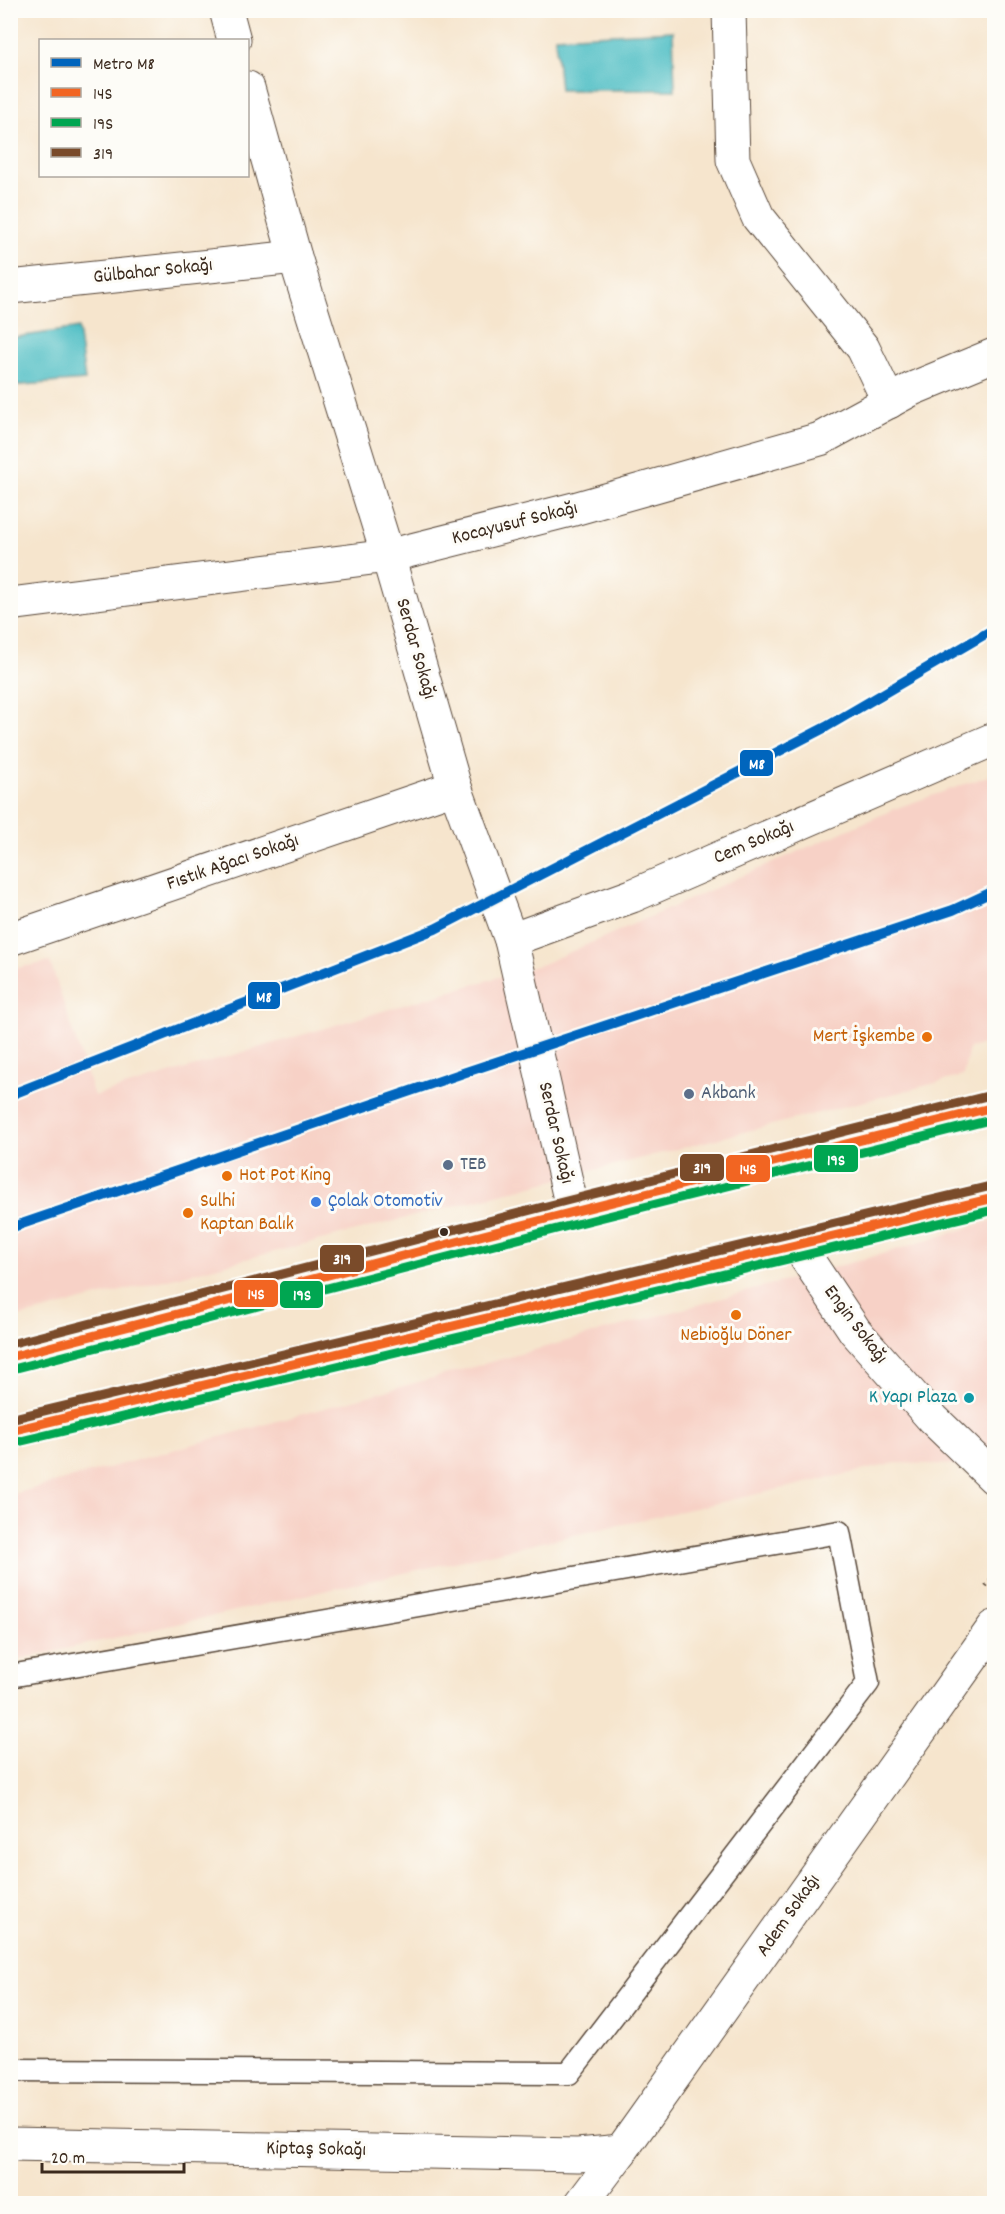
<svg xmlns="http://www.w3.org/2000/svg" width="1005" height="2214" viewBox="0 0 1005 2214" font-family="Dekko,sans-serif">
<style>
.built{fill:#f7d1c6}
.water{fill:#52c0c6;stroke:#467572;stroke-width:1.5}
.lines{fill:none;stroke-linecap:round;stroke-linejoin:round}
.service-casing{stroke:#574638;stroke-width:25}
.minor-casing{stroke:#574638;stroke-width:35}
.primary-casing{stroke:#574638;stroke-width:35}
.path{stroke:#574638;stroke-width:4;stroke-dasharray:1.5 4.5;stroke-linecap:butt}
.service{stroke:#fff;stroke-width:22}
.minor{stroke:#fff;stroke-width:33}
.primary{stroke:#f9bc89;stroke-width:33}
.bus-1-casing{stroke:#fdfcf7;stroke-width:14}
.bus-2-casing{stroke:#fdfcf7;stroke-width:14}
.bus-3-casing{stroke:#fdfcf7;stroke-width:14}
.bus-1{stroke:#f26522;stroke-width:9}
.bus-2{stroke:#00a651;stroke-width:9}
.bus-3{stroke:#7a4b2a;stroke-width:9}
.metro-1-casing{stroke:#fdfcf7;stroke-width:15}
.metro-1{stroke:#0065bd;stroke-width:10}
.food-dot{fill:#e8710a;stroke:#fdfcf7;stroke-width:2}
.service-dot{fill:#5c6f8a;stroke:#fdfcf7;stroke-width:2}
.shop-dot{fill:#3f7fe0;stroke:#fdfcf7;stroke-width:2}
.bus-dot{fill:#3b2a1e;stroke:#fdfcf7;stroke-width:2}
.culture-dot{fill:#0f9aa8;stroke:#fdfcf7;stroke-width:2}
.labels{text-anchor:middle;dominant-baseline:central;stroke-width:6;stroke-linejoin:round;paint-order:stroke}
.street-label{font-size:20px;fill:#3b2a1e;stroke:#fdfcf7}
.food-label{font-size:20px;fill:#c56008;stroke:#fdfcf7;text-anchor:start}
.service-label{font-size:20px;fill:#4e5e75;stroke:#fdfcf7;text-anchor:start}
.shop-label{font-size:20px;fill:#366cbe;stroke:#fdfcf7;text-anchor:start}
.culture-label{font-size:20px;fill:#0d838f;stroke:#fdfcf7;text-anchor:end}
.line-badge{stroke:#fdfcf7;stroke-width:2}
.badge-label{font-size:16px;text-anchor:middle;font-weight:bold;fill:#fff}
</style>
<rect width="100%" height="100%" fill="#fdfcf7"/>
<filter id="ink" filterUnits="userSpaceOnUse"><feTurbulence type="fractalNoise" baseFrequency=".0167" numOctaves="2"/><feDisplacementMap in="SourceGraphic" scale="12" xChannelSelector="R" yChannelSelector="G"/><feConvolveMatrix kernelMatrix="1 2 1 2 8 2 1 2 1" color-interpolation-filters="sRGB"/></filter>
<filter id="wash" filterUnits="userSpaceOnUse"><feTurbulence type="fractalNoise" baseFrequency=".008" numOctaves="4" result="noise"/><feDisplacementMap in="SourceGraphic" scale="24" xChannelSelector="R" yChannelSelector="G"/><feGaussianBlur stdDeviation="1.35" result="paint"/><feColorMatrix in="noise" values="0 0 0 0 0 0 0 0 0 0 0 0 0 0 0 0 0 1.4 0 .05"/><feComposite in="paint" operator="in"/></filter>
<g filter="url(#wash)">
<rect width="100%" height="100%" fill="#f6e5cd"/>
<g class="built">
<path d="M 994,774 L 994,1042 L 969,1048 L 963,1076 L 11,1319 L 11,969 L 50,962 L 94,1096 L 543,964 L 897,808 Z"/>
<path d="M 994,1220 L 994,1466 L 896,1463 L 11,1661 L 10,1495 L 882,1254 Z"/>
</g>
<g class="water">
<path d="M 673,31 L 675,90 L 560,90 L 555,37 Z"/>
<path d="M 78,328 L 85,380 L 11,386 L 11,338 Z"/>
</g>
</g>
<g filter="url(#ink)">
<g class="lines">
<defs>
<path id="service" d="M 10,1676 L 839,1532 L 868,1683 L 569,2073 L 10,2070"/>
<g id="minor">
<path d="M 226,10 L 234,40"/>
<path d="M 729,10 L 733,160 L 758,217 L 863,348 L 889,402"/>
<path d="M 248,88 L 295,257 L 388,556 L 455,787 L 511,940 L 573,1212"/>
<path d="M 10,287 L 295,257"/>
<path d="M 10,604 L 388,556 L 574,509 L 820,439 L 912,389 L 994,355"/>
<path d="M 10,939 L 455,787"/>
<path d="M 511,940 L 632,896 L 994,739"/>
<path d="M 797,1244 L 855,1331 L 933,1419 L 994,1478"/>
<path d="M 10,2144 L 578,2155 L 621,2151"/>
<path d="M 581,2204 L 621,2151 L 994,1627"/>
</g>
<g id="primary">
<path d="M 10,1357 L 573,1212 L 994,1107"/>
<path d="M 10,1431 L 994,1198"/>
</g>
</defs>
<use href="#service" class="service-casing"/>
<use href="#minor" class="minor-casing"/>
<use href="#primary" class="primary-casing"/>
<path class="path" d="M 986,1586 L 994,1575"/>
<use href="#service" class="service"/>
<use href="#minor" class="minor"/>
<use href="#primary" class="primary"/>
<defs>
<g id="bus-1">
<path d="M 10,1357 L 573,1212 L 994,1107"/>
<path d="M 10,1431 L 994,1198"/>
</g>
<g id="bus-2">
<path d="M 13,1369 L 576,1224 L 994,1119"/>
<path d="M 13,1443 L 994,1210"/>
</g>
<g id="bus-3">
<path d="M 10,1344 L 570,1200 L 991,1095"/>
<path d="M 10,1419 L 991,1186"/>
</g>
</defs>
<use href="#bus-1" class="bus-1-casing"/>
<use href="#bus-2" class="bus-2-casing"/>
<use href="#bus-3" class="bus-3-casing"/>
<use href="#bus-1" class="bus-1"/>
<use href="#bus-2" class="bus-2"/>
<use href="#bus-3" class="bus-3"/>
<defs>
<g id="metro-1">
<path d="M 10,1095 L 435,929 L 826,727 L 994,629"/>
<path d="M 10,1228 L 466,1072 L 953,910 L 994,891"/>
</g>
</defs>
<use href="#metro-1" class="metro-1-casing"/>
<use href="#metro-1" class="metro-1"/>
</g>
</g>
<g class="food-dot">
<circle cx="927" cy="1037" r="6"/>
<circle cx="227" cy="1176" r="6"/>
<circle cx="188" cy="1213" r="6"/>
<circle cx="736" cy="1315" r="6"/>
</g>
<g class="service-dot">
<circle cx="689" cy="1094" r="6"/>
<circle cx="448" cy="1165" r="6"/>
</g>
<circle class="shop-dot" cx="316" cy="1202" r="6"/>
<circle class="bus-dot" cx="444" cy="1232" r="5"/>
<circle class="culture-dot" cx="969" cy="1398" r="6"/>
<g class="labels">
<g class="street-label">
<text transform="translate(153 272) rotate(-6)">Gülbahar Sokağı</text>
<text transform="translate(515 524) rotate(-14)">Kocayusuf Sokağı</text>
<text transform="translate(415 649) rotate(74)">Serdar Sokağı</text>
<text transform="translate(754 843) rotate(-23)">Cem Sokağı</text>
<text transform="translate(233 863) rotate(-19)">Fıstık Ağacı Sokağı</text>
<text transform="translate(555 1133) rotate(77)">Serdar Sokağı</text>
<text transform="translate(855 1325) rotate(53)">Engin Sokağı</text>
<text transform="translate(789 1916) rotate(-55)">Adem Sokağı</text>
<text transform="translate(316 2150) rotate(1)">Kiptaş Sokağı</text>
</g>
<g class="food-label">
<text x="915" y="1037" text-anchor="end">Mert İşkembe</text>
<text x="239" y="1176">Hot Pot King</text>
<text x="200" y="1202">Sulhi<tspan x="200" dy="23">Kaptan Balık</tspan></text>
<text x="736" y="1336" text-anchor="middle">Nebioğlu Döner</text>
</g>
<g class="service-label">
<text x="701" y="1094">Akbank</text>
<text x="460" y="1165">TEB</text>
</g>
<g class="shop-label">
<text x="328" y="1202">Çolak Otomotiv</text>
</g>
<g class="culture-label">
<text x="957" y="1398">K Yapı Plaza</text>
</g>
</g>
<g class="line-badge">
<rect x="739" y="749" width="35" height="28" rx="6" fill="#0065bd"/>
<rect x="247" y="981" width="34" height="29" rx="6" fill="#0065bd"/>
<rect x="813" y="1144" width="46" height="29" rx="6" fill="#00a651"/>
<rect x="679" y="1153" width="46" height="29" rx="6" fill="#7a4b2a"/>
<rect x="725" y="1154" width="46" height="29" rx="6" fill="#f26522"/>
<rect x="319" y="1244" width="46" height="29" rx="6" fill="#7a4b2a"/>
<rect x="233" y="1279" width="46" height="29" rx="6" fill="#f26522"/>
<rect x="279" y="1280" width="45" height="29" rx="6" fill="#00a651"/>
</g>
<g class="badge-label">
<text x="757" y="769">M8</text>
<text x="264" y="1002">M8</text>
<text x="836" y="1165">19S</text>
<text x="702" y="1173">319</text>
<text x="748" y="1174">14S</text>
<text x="342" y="1264">319</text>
<text x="256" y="1299">14S</text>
<text x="302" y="1300">19S</text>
</g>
<rect width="1005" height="2214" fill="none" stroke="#fdfcf7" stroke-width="36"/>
<rect x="39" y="39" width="210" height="138" fill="#fdfcf7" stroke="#afa8a0" stroke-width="1.5"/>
<rect x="51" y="58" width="30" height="9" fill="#0065bd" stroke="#afa8a0" stroke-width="1.5"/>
<text x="93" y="69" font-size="18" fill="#3b2a1e">Metro M8</text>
<rect x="51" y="88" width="30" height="9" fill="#f26522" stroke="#afa8a0" stroke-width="1.5"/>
<text x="93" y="99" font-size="18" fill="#3b2a1e">14S</text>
<rect x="51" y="118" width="30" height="9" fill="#00a651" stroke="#afa8a0" stroke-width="1.5"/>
<text x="93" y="129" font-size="18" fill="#3b2a1e">19S</text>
<rect x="51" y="148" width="30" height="9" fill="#7a4b2a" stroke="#afa8a0" stroke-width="1.5"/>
<text x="93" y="159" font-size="18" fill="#3b2a1e">319</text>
<path d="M42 2163v9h142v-9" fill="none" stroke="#3b2a1e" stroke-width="3"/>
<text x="51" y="2163" font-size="18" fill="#3b2a1e" stroke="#fdfcf7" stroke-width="4.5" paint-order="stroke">20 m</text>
</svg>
